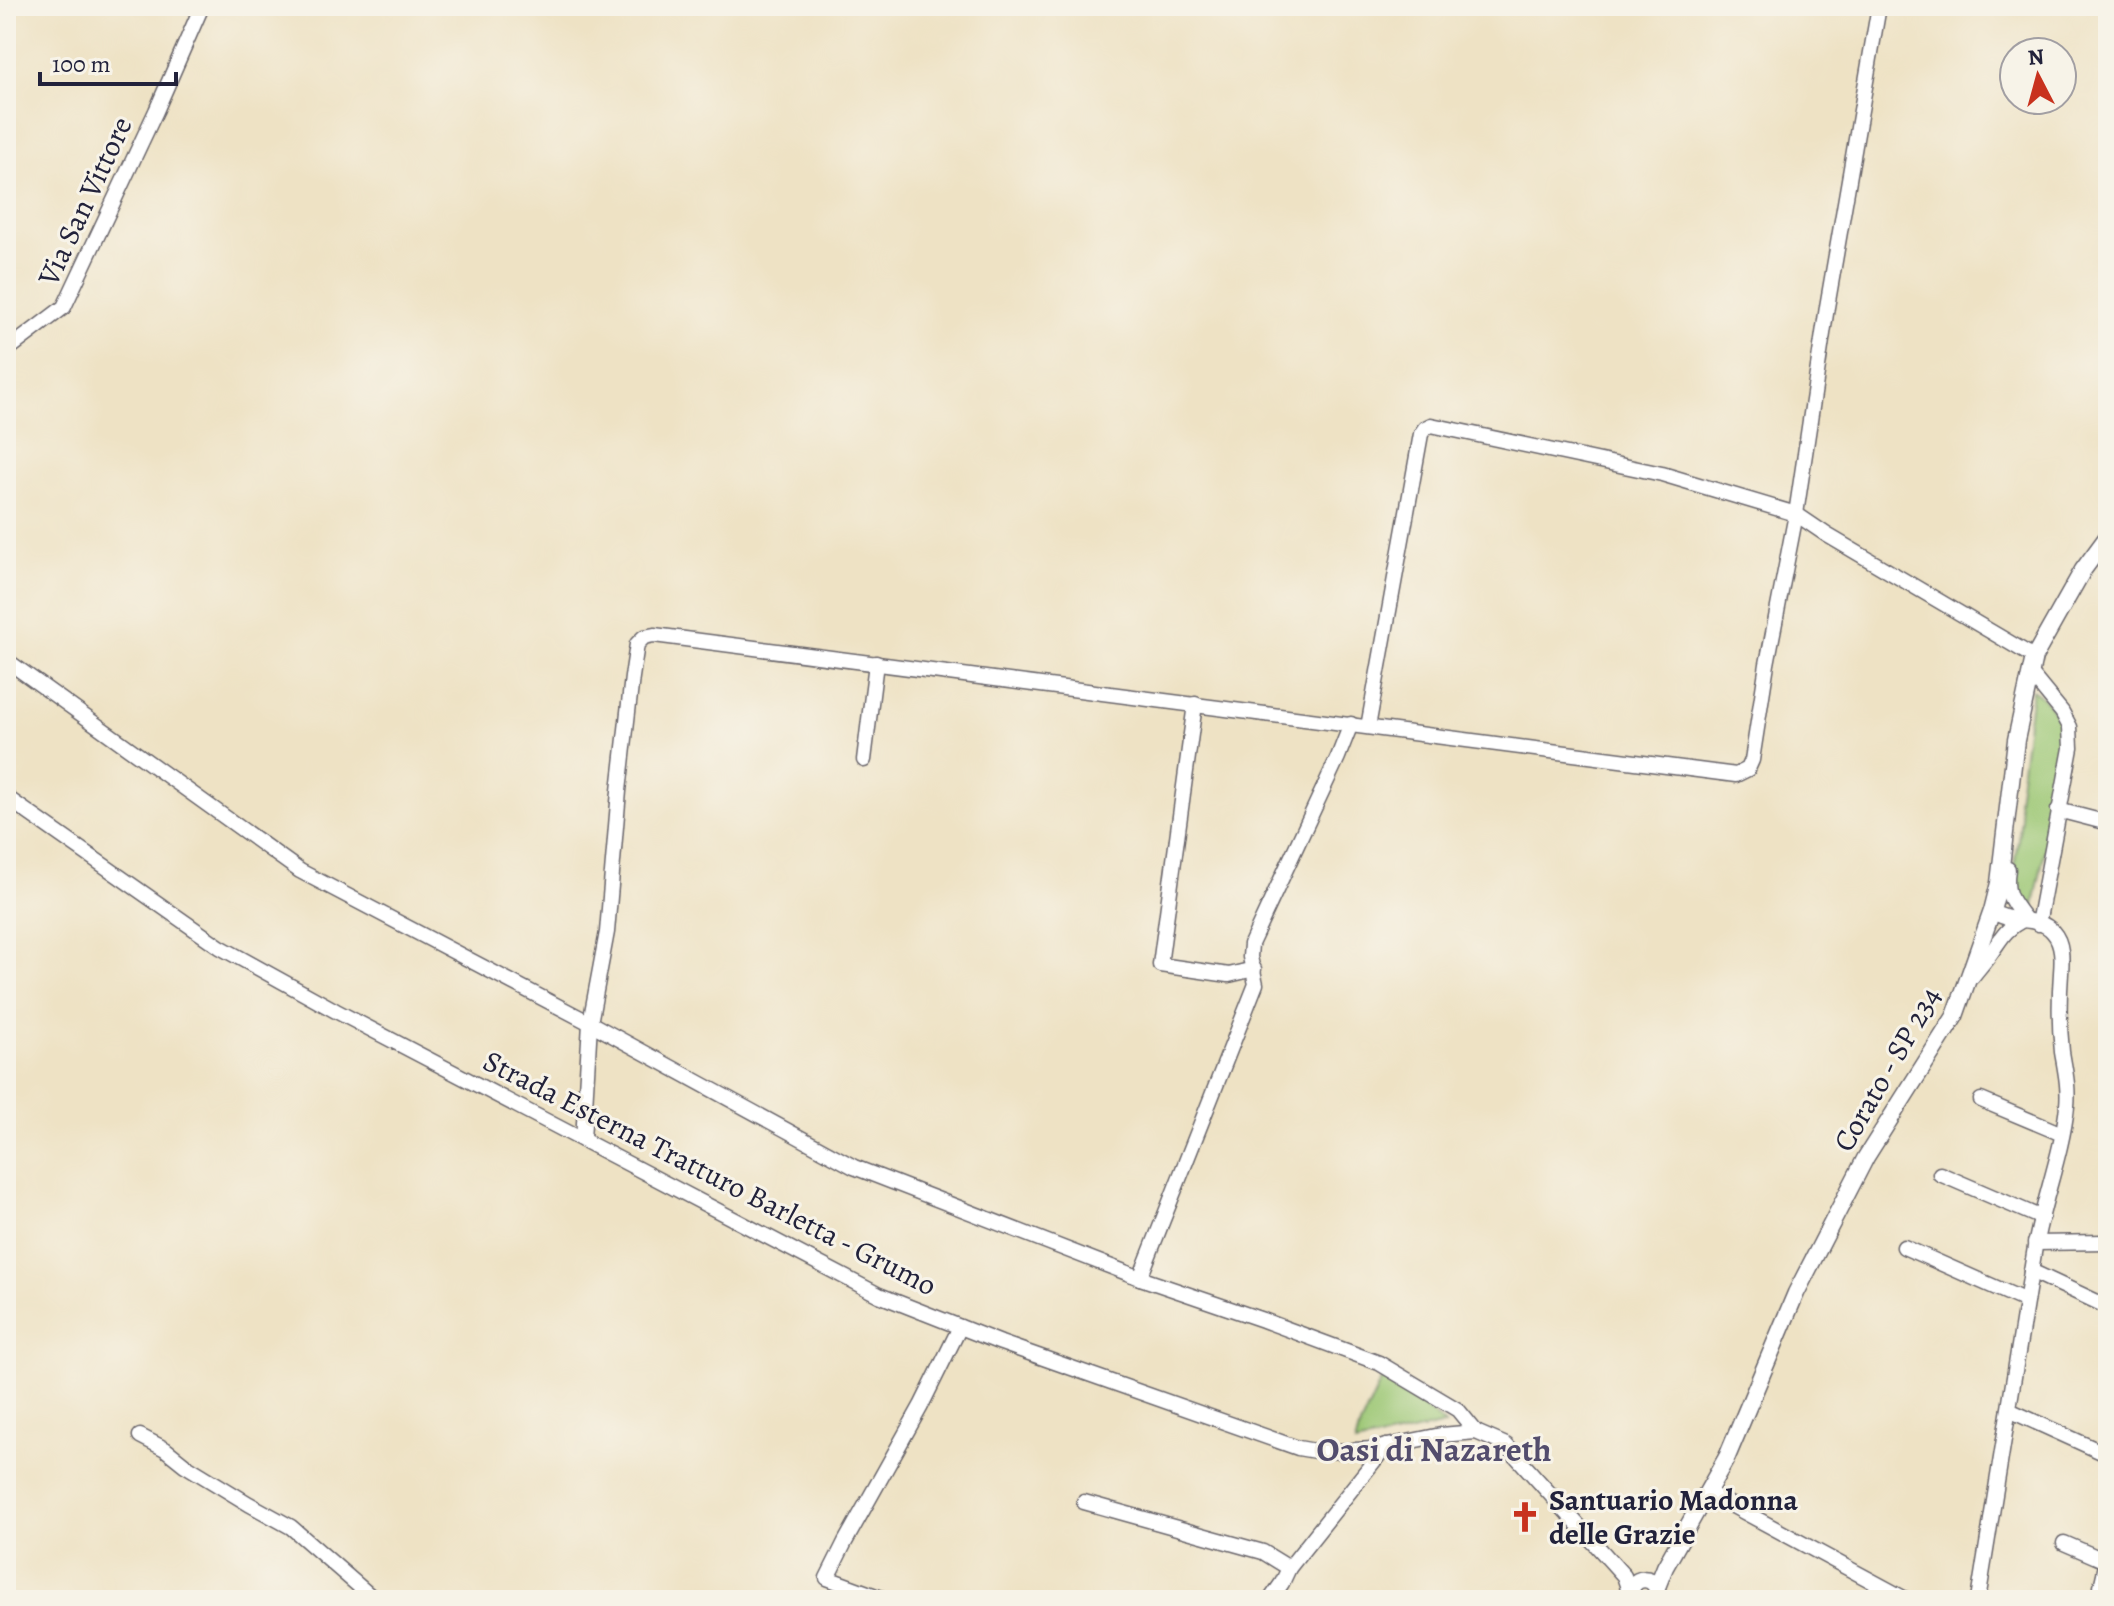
<svg xmlns="http://www.w3.org/2000/svg" width="2114" height="1606" viewBox="0 0 2114 1606" font-family="Alegreya,serif">
<style>
.green{fill:#9cc774;stroke:#5f7458;stroke-width:2}
.lines{fill:none;stroke-linecap:round;stroke-linejoin:round}
.minor-casing{stroke:#69656b;stroke-width:17}
.major-casing{stroke:#69656b;stroke-width:19}
.minor{stroke:#fff;stroke-width:14}
.major{stroke:#fff;stroke-width:16}
.labels{text-anchor:middle;dominant-baseline:central;stroke-width:6;stroke-linejoin:round;paint-order:stroke}
.street-label{font-size:30px;fill:#22223b;stroke:#f7f3e8}
.poi-label{font-size:30px;font-weight:bold;fill:#22223b;stroke:#f7f3e8;text-anchor:start}
.quarter-label{font-size:34px;font-weight:bold;fill:#534d6d;stroke:#f7f3e8}
</style>
<rect width="100%" height="100%" fill="#f7f3e8"/>
<filter id="ink" filterUnits="userSpaceOnUse"><feTurbulence type="fractalNoise" baseFrequency=".0125" numOctaves="2"/><feDisplacementMap in="SourceGraphic" scale="16" xChannelSelector="R" yChannelSelector="G"/><feConvolveMatrix kernelMatrix="1 2 1 2 8 2 1 2 1" color-interpolation-filters="sRGB"/></filter>
<filter id="wash" filterUnits="userSpaceOnUse"><feTurbulence type="fractalNoise" baseFrequency=".006" numOctaves="4" result="noise"/><feDisplacementMap in="SourceGraphic" scale="32" xChannelSelector="R" yChannelSelector="G"/><feGaussianBlur stdDeviation="1.8" result="paint"/><feColorMatrix in="noise" values="0 0 0 0 0 0 0 0 0 0 0 0 0 0 0 0 0 1.4 0 .05"/><feComposite in="paint" operator="in"/></filter>
<g filter="url(#wash)">
<rect width="100%" height="100%" fill="#eee2c4"/>
<g class="green">
<path d="M 2032,690 C 2053,702 2062,723 2065,747 L 2033,910 L 2021,905 L 2011,887 L 2021,819 L 2018,801 Z"/>
<path d="M 1385,1372 L 1445,1425 L 1355,1444 L 1360,1426 Z"/>
</g>
</g>
<g filter="url(#ink)">
<g class="lines">
<defs>
<g id="minor">
<path d="M 6,351 L 64,307 L 156,111 L 202,6"/>
<path d="M 6,660 L 300,871 L 590,1023 L 854,1167 L 1140,1278 L 1263,1320 L 1379,1363 L 1458,1410 L 1476,1432"/>
<path d="M 2030,673 L 2062,712 L 2070,727 L 2071,748 L 2038,924"/>
<path d="M 1195,704 L 1160,965 L 1229,975 L 1254,969"/>
<path d="M 1368,727 L 1421,434 L 1425,428 L 1431,425 L 1662,474 L 1796,514 L 1827,535 L 2034,657"/>
<path d="M 864,760 L 876,663"/>
<path d="M 6,797 L 220,947 L 336,1011 L 879,1295 L 1001,1343 L 1298,1448 L 1321,1452 L 1373,1449 L 1441,1435 L 1476,1432 L 1506,1445 L 1624,1576 L 1630,1594"/>
<path d="M 2058,810 L 2108,823"/>
<path d="M 2008,869 C 2004,893 2011,901 2025,919"/>
<path d="M 1972,977 C 1979,968 1987,959 1993,950 C 2002,937 2007,928 2021,921"/>
<path d="M 1981,1100 L 2062,1134"/>
<path d="M 583,1140 L 590,1023 L 607,932 L 619,791 L 632,677 L 637,644 L 644,637 L 654,635 L 1736,775 L 1748,769 L 1752,760 L 1767,664 L 1796,514 L 1827,307 L 1879,6"/>
<path d="M 1940,1174 L 2042,1218"/>
<path d="M 2035,1243 L 2108,1242"/>
<path d="M 1904,1247 L 2026,1301"/>
<path d="M 2031,1271 L 2108,1307"/>
<path d="M 1140,1278 L 1256,984 L 1250,957 L 1251,944 L 1338,757 L 1351,724"/>
<path d="M 2009,1410 L 2108,1455"/>
<path d="M 140,1436 L 165,1449 L 185,1465 L 249,1504 L 291,1527 L 375,1600"/>
<path d="M 1707,1492 L 1907,1600"/>
<path d="M 1084,1502 L 1263,1552 L 1289,1568"/>
<path d="M 2064,1543 L 2108,1562"/>
<path d="M 887,1600 L 827,1578 L 845,1542 L 921,1406 L 960,1327"/>
<path d="M 1270,1600 L 1282,1583 L 1289,1568 L 1386,1446"/>
<path d="M 1978,1600 C 1997,1482 2015,1364 2035,1247 C 2043,1200 2062,1154 2067,1106 C 2069,1087 2065,1070 2062,1052 C 2059,1025 2059,999 2061,973 C 2062,960 2063,943 2053,932 C 2038,914 2010,925 1992,911"/>
<path d="M 2098,1600 L 2107,1561"/>
</g>
<g id="major">
<path d="M 1657,1587 L 1665,1567 L 1727,1457 L 1796,1293 L 1866,1157 L 1955,1016 L 1992,911 L 1999,883 L 2016,740 L 2034,657 L 2083,570 L 2108,536"/>
<path d="M 1632,1600 C 1624,1573 1664,1572 1656,1600"/>
</g>
</defs>
<use href="#minor" class="minor-casing"/>
<use href="#major" class="major-casing"/>
<use href="#minor" class="minor"/>
<use href="#major" class="major"/>
</g>
</g>
<defs>
<symbol id="church-bare" viewBox="-9 -9 18 18"><path d="M-1.2-6h2.4v3.5h3.3v2.4h-3.3V6h-2.4V-.1h-3.3v-2.4h3.3Z" fill="#c8321e" stroke="#f7f3e8" stroke-width="2.5" paint-order="stroke"/></symbol>
</defs>
<g fill-rule="evenodd">
<use href="#church-bare" x="1503" y="1495" width="44" height="44"/>
</g>
<g class="labels">
<g class="street-label">
<text transform="translate(85 201) rotate(-65)">Via San Vittore</text>
<text transform="translate(1887 1069) rotate(-60)">Corato - SP 234</text>
<text transform="translate(710 1173) rotate(27)">Strada Esterna Tratturo Barletta - Grumo</text>
</g>
<g class="poi-label">
<text x="1549" y="1500">Santuario Madonna<tspan x="1549" dy="34">delle Grazie</tspan></text>
</g>
<g class="quarter-label">
<text x="1434" y="1449">Oasi di Nazareth</text>
</g>
</g>
<rect width="2114" height="1606" fill="none" stroke="#f7f3e8" stroke-width="32"/>
<g transform="translate(2038 76) rotate(354)"><circle r="38" fill="#f7f3e8" stroke="#a29fa3" stroke-width="2"/>
<path d="M0-6L14 30L0 20L-14 30Z" fill="#c8321e"/>
<text y="-12" font-size="22" font-weight="bold" text-anchor="middle" fill="#22223b">N</text>
</g>
<path d="M40 72v12h136v-12" fill="none" stroke="#22223b" stroke-width="4"/>
<text x="52" y="72" font-size="24" fill="#22223b" stroke="#f7f3e8" stroke-width="6" paint-order="stroke">100 m</text>
</svg>
